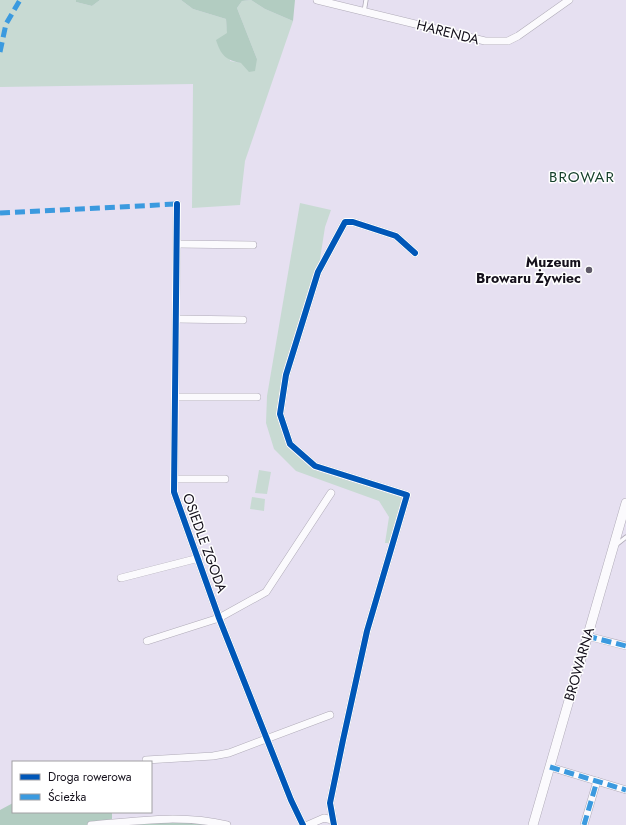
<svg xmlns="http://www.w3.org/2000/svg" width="626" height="825" viewBox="0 0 626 825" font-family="Jost,sans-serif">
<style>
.green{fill:#c8dad3}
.forest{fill:#b2ccc1}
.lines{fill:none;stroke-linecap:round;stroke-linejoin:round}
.service-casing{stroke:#b0abb8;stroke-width:5}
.minor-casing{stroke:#b0abb8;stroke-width:8}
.tertiary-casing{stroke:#b0abb8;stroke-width:10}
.service{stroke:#fbfafd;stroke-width:3.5}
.minor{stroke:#fbfafd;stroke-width:7}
.tertiary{stroke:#fbfafd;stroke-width:9}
.quiet{stroke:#3b9adf;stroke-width:5;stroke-dasharray:10 5;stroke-linecap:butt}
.cycleway-casing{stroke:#fff;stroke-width:8}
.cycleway{stroke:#0057b8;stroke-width:6}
.poi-dot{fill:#5e5967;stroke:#fff;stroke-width:1.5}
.labels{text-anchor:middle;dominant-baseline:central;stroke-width:3;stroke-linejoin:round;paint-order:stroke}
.street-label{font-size:14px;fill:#15111c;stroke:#fff}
.poi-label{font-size:14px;font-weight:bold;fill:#15111c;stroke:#fff;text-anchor:end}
.neighbourhood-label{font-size:15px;letter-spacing:1px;fill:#16402b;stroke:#fff}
</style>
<rect width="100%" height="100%" fill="#e6e0f1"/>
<g class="green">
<path d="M 0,0 L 76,0 L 76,2 L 92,6 L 100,0 L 181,0 L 193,9 L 226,19 L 230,61 L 241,63 L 257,59 L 237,8 L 242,1 L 251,0 L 265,9 L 293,21 L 245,161 L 240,205 L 192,208 L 193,84 L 0,87 Z"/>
<path d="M 300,203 L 331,210 L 325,227 L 318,272 L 286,375 L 280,414 L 290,444 L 315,466 L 407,495 L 393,543 L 385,543 L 389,517 L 379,501 L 296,471 L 274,449 L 266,423 L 267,396 Z"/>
<path d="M 259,470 L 271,472 L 267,494 L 255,493 Z"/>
<path d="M 252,497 L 265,499 L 264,511 L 250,509 Z"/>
</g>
<g class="forest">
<path d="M 76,0 L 100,0 L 92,6 L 76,2 Z"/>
<path d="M 181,0 L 295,0 L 293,21 L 265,9 L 251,0 L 242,1 L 237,8 L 257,59 L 255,71 L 249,72 L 241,63 C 225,60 221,55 216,40 L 227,33 L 226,19 L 193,9 Z"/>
<path d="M 13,803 L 13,812 L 112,812 L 112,823 L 179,819 L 227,825 L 0,825 L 0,810 Z"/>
</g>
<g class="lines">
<defs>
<g id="service">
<path d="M 364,12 L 366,0"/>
<path d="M 616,545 L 626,537"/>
</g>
<g id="minor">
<path d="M 317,0 L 485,41 L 508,41 L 518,36 L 569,0"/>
<path d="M 177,204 L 174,492 L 219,618 L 291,800 L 303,825"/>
<path d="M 177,244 L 253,245"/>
<path d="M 176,319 L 243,320"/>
<path d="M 175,397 L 257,397"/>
<path d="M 174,479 L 225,479"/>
<path d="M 121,578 L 199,558"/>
<path d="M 587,636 L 626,646"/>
<path d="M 147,641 L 219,618 L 266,592 L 331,493"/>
<path d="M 146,760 L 213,756 L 229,753 L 330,715"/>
<path d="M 550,767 L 626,790"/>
<path d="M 91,825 C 136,821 182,814 227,825"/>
<path d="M 308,825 L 324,818 L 332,820"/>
<path d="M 334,825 L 330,803 L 343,740 L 367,631 L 407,495 L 315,466 L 290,444 L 280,414 L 286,375 L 318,272 L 345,222 L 353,222 L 396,236 L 415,253"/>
<path d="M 584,825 L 597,781"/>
</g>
<path id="tertiary" d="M 533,825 L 626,503"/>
</defs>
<use href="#service" class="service-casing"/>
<use href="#minor" class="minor-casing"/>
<use href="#tertiary" class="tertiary-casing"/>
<use href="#service" class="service"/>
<use href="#minor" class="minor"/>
<use href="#tertiary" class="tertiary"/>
<g class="quiet">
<path d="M 0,52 L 6,24 L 20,0"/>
<path d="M 0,213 L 177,204"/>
<path d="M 587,636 L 626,646"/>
<path d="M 550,767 L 626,790"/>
<path d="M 584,825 L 597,781"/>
</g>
<defs>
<g id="cycleway">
<path d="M 177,204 L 174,492 L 219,618 L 291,800 L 303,825"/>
<path d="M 334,825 L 330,803 L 343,740 L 367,631 L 407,495 L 315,466 L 290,444 L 280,414 L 286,375 L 318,272 L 345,222 L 353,222 L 396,236 L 415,253"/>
</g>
</defs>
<use href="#cycleway" class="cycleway-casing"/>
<use href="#cycleway" class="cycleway"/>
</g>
<circle class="poi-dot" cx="589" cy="270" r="4"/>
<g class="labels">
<g class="street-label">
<text transform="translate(448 32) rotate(14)">HARENDA</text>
<text transform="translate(205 543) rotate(70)">OSIEDLE ZGODA</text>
<text transform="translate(579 664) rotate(-74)">BROWARNA</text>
</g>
<g class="poi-label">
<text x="581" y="262">Muzeum<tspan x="581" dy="16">Browaru Żywiec</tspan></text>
</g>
<g class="neighbourhood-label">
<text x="582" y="177">BROWAR</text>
</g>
</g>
<rect x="12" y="761" width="140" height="52" fill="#ffffff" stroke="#a1a0a4"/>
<rect x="20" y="774" width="20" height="6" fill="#0057b8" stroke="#a1a0a4"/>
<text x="48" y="781" font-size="12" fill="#15111c">Droga rowerowa</text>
<rect x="20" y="794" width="20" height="6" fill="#3b9adf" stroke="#a1a0a4"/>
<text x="48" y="801" font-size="12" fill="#15111c">Ścieżka</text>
</svg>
